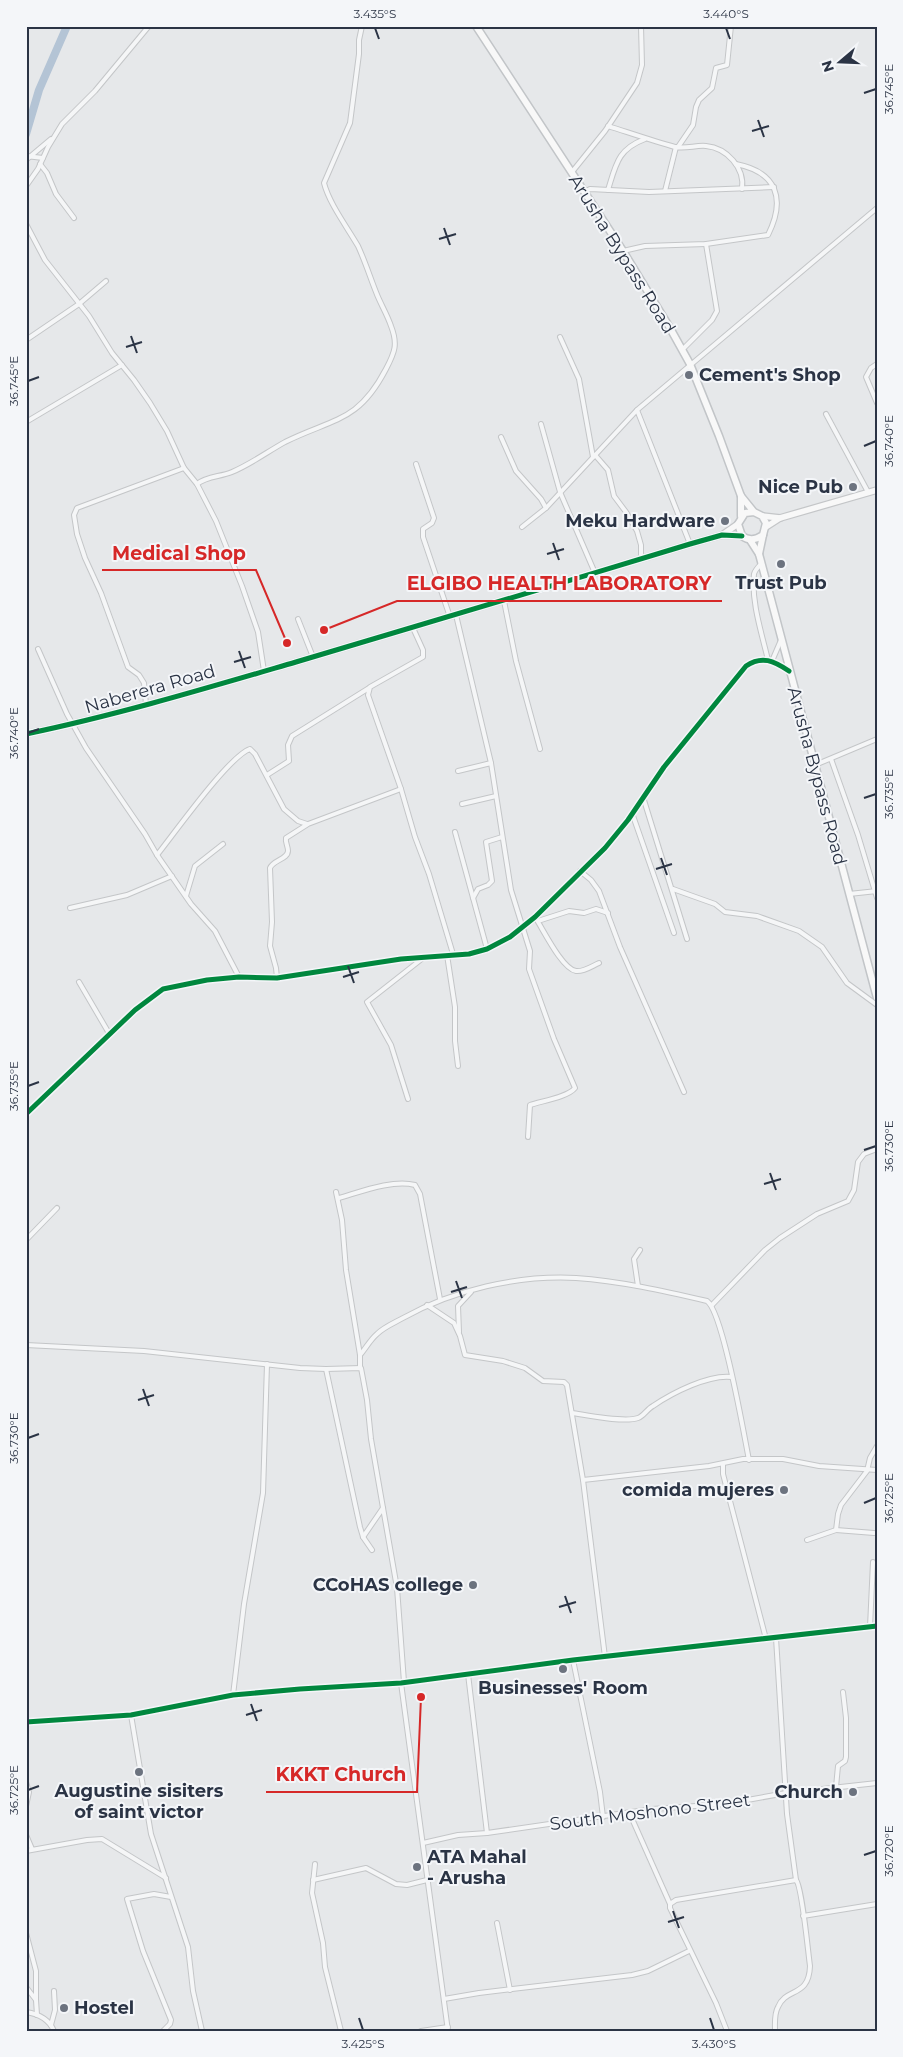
<svg xmlns="http://www.w3.org/2000/svg" width="903" height="2057" viewBox="0 0 903 2057" font-family="Montserrat,sans-serif">
<style>
.lines{fill:none;stroke-linecap:round;stroke-linejoin:round}
.river{stroke:#b4c4d5;stroke-width:8}
.street-casing{stroke:#c4c6c8;stroke-width:6}
.secondary-casing{stroke:#c4c6c8;stroke-width:8}
.primary-casing{stroke:#c2c5c8;stroke-width:9}
.street{stroke:#f5f6f7;stroke-width:4}
.secondary{stroke:#f8f8f8;stroke-width:5.5}
.primary{stroke:#f8f8f8;stroke-width:6}
.cycleway-casing{stroke:#f4f6f9;stroke-width:8}
.cycleway{stroke:#00873e;stroke-width:5}
.ticks{fill:none;stroke:#2b3445;stroke-width:2}
.poi-dot{fill:#6c737f;stroke:#f4f6f9;stroke-width:2}
.labels{text-anchor:middle;dominant-baseline:central;stroke-width:4;stroke-linejoin:round;paint-order:stroke}
.street-label{font-size:18px;fill:#2b3445;stroke:#f4f6f9}
.poi-label{font-size:18px;font-weight:bold;fill:#2b3445;stroke:#f4f6f9;text-anchor:end}
.leader{fill:none;stroke:#d62828;stroke-width:2}
.callout-dot{fill:#d62828;stroke:#f4f6f9;stroke-width:2}
.callout-label{font-size:19px;text-anchor:middle;font-weight:bold;fill:#d62828;stroke:#f4f6f9;stroke-width:4;stroke-linejoin:round;paint-order:stroke}
.neatline{fill:none;stroke:#2b3445;stroke-width:2}
.ticks-label{font-size:12px;text-anchor:middle;fill:#2b3445}
</style>
<rect width="100%" height="100%" fill="#e6e8ea"/>
<g class="lines">
<path class="river" d="M 26,134 L 39,90 L 67,26"/>
<defs>
<g id="street">
<path d="M 608,126 C 630,133 653,141 675,147 C 686,149 696,145 706,146 C 727,148 745,168 742,189"/>
<path d="M 678,147 L 693,125 L 696,107 L 699,100 L 712,88 L 716,68 L 727,65 L 731,26"/>
<path d="M 26,156 L 43,158"/>
<path d="M 26,160 L 51,139"/>
<path d="M 40,164 L 47,173 L 56,194 L 74,218"/>
<path d="M 572,172 L 605,131 L 637,83 L 642,65 L 641,26"/>
<path d="M 26,186 L 38,169 L 48,147 L 62,124 L 95,91 L 149,26"/>
<path d="M 608,190 C 616,164 618,149 645,139"/>
<path d="M 665,191 L 676,147"/>
<path d="M 584,192 L 590,189 L 649,192 L 774,187"/>
<path d="M 26,224 L 45,260 L 89,316 L 112,353 L 134,380 L 150,403 L 167,431 L 184,468 L 197,484 L 216,521 L 242,586 L 258,632 L 264,671"/>
<path d="M 623,251 L 645,246 L 706,244 L 768,235 C 786,199 777,172 736,164"/>
<path d="M 560,337 L 579,379 L 593,457"/>
<path d="M 26,340 L 79,304 L 106,281"/>
<path d="M 682,350 L 712,320 L 717,311 L 706,244"/>
<path d="M 877,364 L 871,368 L 866,377 L 877,403"/>
<path d="M 637,410 L 690,544"/>
<path d="M 826,414 L 868,492"/>
<path d="M 26,422 L 122,365"/>
<path d="M 541,424 L 560,492 L 595,573"/>
<path d="M 501,437 L 516,471 L 541,499 L 546,508"/>
<path d="M 595,455 L 608,470 L 614,496 L 626,512 L 637,531 L 641,545 L 641,559"/>
<path d="M 416,464 L 434,518 L 432,523 L 423,529 L 423,537 L 450,617"/>
<path d="M 197,484 C 207,476 220,477 232,472 C 251,464 267,452 285,442 C 333,418 358,423 386,369 C 395,352 398,344 391,326 C 387,314 380,303 376,292 C 370,277 365,261 358,246 C 347,227 329,203 324,183 L 350,123 L 359,54 L 359,40 L 362,26"/>
<path d="M 522,527 L 546,508 L 637,410 L 877,208"/>
<path d="M 761,564 C 758,567 755,570 754,574 C 751,602 762,634 768,660"/>
<path d="M 504,601 L 516,661 L 540,749"/>
<path d="M 456,615 L 491,763 L 511,890 L 530,951 L 529,969 L 554,1039 L 575,1088 C 568,1097 542,1101 530,1105 L 528,1137"/>
<path d="M 298,619 L 313,657"/>
<path d="M 413,628 L 423,650 L 423,657 L 370,687 L 368,695 L 401,789 L 415,837 L 429,874 L 453,954"/>
<path d="M 38,649 L 67,714 L 86,748 L 145,834 L 157,855 L 191,904 L 215,931 L 239,977"/>
<path d="M 772,661 L 781,640"/>
<path d="M 146,704 L 144,683 L 139,675 L 128,667 L 101,593 L 85,558 L 77,534 L 74,515 L 77,508 L 184,468"/>
<path d="M 831,759 L 858,835 L 877,898"/>
<path d="M 815,765 L 877,739"/>
<path d="M 458,771 L 491,763"/>
<path d="M 267,775 L 289,761 L 288,745 L 292,736 L 369,688"/>
<path d="M 643,797 L 687,939"/>
<path d="M 462,804 L 496,796"/>
<path d="M 632,813 L 674,933"/>
<path d="M 455,832 L 487,949"/>
<path d="M 157,855 C 174,834 229,756 250,749 L 255,754 L 284,809 L 298,821 L 307,824"/>
<path d="M 580,871 L 591,880 L 599,891 L 620,947 L 684,1092"/>
<path d="M 673,889 L 715,904 L 725,912 L 757,916 L 799,931 L 822,947 L 847,983 L 877,1005"/>
<path d="M 849,894 L 877,891"/>
<path d="M 186,896 L 195,866 L 223,844"/>
<path d="M 473,898 L 478,889 L 488,885 L 492,881 L 486,842 L 502,837"/>
<path d="M 70,908 L 127,895 L 172,876"/>
<path d="M 535,917 C 543,929 562,969 576,971 C 584,972 592,966 599,963"/>
<path d="M 538,921 L 569,911 L 584,913 L 596,909 L 608,913"/>
<path d="M 447,955 L 455,1007 L 455,1041 L 458,1066"/>
<path d="M 277,978 L 276,968 L 270,946 L 272,922 L 270,868 C 273,860 288,859 288,851 C 288,846 285,842 286,838 L 308,824 L 401,789"/>
<path d="M 79,982 L 110,1035"/>
<path d="M 408,1099 L 391,1045 L 367,1002 L 423,958"/>
<path d="M 26,1114 L 135,1010 L 163,989 L 207,980 L 239,977 L 277,978 L 401,959 L 469,954 L 487,949 L 510,937 L 535,917 L 605,848 L 628,820 L 664,767 L 746,666 C 762,655 774,661 789,671"/>
<path d="M 336,1192 L 342,1220 L 346,1270 L 360,1355 L 360,1367"/>
<path d="M 339,1198 C 360,1192 393,1179 415,1185 L 420,1194 L 440,1299"/>
<path d="M 26,1240 L 57,1208"/>
<path d="M 638,1286 L 634,1259 L 640,1250"/>
<path d="M 427,1305 L 454,1323 L 460,1336 L 465,1355 L 503,1361 L 525,1368 L 543,1381 L 564,1382 L 567,1385 L 583,1480 L 605,1657"/>
<path d="M 712,1305 L 765,1250 L 780,1238 L 817,1214 L 848,1201 L 854,1190 L 858,1162 L 864,1154 L 877,1149"/>
<path d="M 459,1332 L 458,1306 L 471,1292"/>
<path d="M 26,1345 L 144,1351 L 300,1368 L 326,1369 L 361,1368 L 367,1400 L 371,1439 L 397,1588 L 404,1682"/>
<path d="M 360,1355 C 366,1348 370,1340 377,1334 C 384,1327 394,1323 403,1318 C 453,1290 517,1275 576,1278 C 620,1281 664,1291 707,1301 C 723,1312 744,1435 749,1460"/>
<path d="M 326,1369 L 360,1527 L 363,1537 L 372,1550"/>
<path d="M 572,1413 C 586,1415 624,1423 638,1418 C 644,1416 647,1409 653,1406 C 672,1393 709,1374 732,1377"/>
<path d="M 723,1464 L 723,1474 L 766,1639"/>
<path d="M 583,1480 L 709,1466 L 743,1459 L 783,1459 L 819,1466 L 877,1470"/>
<path d="M 836,1530 L 874,1533"/>
<path d="M 363,1537 L 383,1508"/>
<path d="M 807,1540 L 836,1530 L 838,1514 L 841,1505 L 867,1471 L 870,1458 L 877,1446"/>
<path d="M 870,1627 L 873,1562"/>
<path d="M 776,1638 L 787,1814 L 796,1880"/>
<path d="M 573,1660 L 600,1792 L 603,1817"/>
<path d="M 468,1674 L 487,1833"/>
<path d="M 401,1683 L 448,2031"/>
<path d="M 233,1695 L 244,1604 L 263,1493 L 267,1364"/>
<path d="M 131,1715 L 151,1834 L 188,1947 L 193,1991 L 202,2031"/>
<path d="M 26,1722 L 131,1715 L 233,1695 L 300,1689 L 401,1683 L 573,1660 L 877,1626"/>
<path d="M 26,1782 L 29,1792 L 26,1806"/>
<path d="M 836,1787 L 838,1766 L 845,1761 L 846,1757 L 846,1718 L 843,1692"/>
<path d="M 629,1812 L 670,1904"/>
<path d="M 26,1835 L 32,1849"/>
<path d="M 423,1843 L 458,1835 L 487,1833 L 652,1809 L 725,1804 L 786,1793 L 877,1783"/>
<path d="M 26,1851 L 87,1840 L 102,1839 L 166,1878"/>
<path d="M 315,1864 L 312,1893 L 323,1943 L 325,1967 L 341,2031"/>
<path d="M 313,1880 L 366,1868 L 396,1884 L 407,1885 L 427,1880"/>
<path d="M 803,1916 L 877,1904"/>
<path d="M 497,1923 L 510,1990"/>
<path d="M 26,1933 L 36,1971 L 36,2000"/>
<path d="M 26,1987 L 36,2000 L 37,2015"/>
<path d="M 444,1999 L 479,1993 L 632,1975 L 648,1971 L 689,1951"/>
<path d="M 26,2012 C 39,2014 49,2019 54,2031"/>
<path d="M 51,2025 L 55,2010 L 54,1991"/>
<path d="M 163,2031 L 170,2024 L 171,2020 L 143,1951 L 127,1899 L 154,1894 L 171,1897"/>
<path d="M 421,2031 L 448,2027"/>
<path d="M 727,2031 L 716,2003 L 670,1908 L 670,1904 L 676,1900 L 796,1880 C 802,1886 808,1952 810,1966 C 809,1998 786,1987 778,2007 C 774,2014 775,2023 775,2031"/>
</g>
<g id="secondary">
<path d="M 762,516 L 780,518"/>
<path d="M 766,527 L 780,518 L 877,490"/>
<path d="M 722,535 L 738,524"/>
<path d="M 26,734 C 117,715 207,688 296,662 C 428,623 559,584 690,544 L 722,535 L 742,536"/>
</g>
<g id="primary">
<path d="M 476,26 L 623,251 L 670,328 L 690,364 L 719,436 L 741,496 L 754,512 L 762,516 L 766,523 L 763,535 C 756,540 749,541 742,536 L 738,524 L 745,513 L 754,512"/>
<path d="M 741,516 L 741,496"/>
<path d="M 750,540 L 759,554 L 877,998"/>
<path d="M 759,554 L 763,535"/>
</g>
</defs>
<use href="#street" class="street-casing"/>
<use href="#secondary" class="secondary-casing"/>
<use href="#primary" class="primary-casing"/>
<use href="#street" class="street"/>
<use href="#secondary" class="secondary"/>
<use href="#primary" class="primary"/>
<defs>
<g id="cycleway">
<path d="M 26,734 C 117,715 207,688 296,662 C 428,623 559,584 690,544 L 722,535 L 742,536"/>
<path d="M 26,1114 L 135,1010 L 163,989 L 207,980 L 239,977 L 277,978 L 401,959 L 469,954 L 487,949 L 510,937 L 535,917 L 605,848 L 628,820 L 664,767 L 746,666 C 762,655 774,661 789,671"/>
<path d="M 26,1722 L 131,1715 L 233,1695 L 300,1689 L 401,1683 L 573,1660 L 877,1626"/>
</g>
</defs>
<use href="#cycleway" class="cycleway-casing"/>
<use href="#cycleway" class="cycleway"/>
</g>
<path class="ticks" d="M 375,28 L 379,39M 726,28 L 730,39M 864,93 L 876,89M 758,120 L 764,137M 752,131 L 769,126M 444,228 L 450,245M 439,239 L 456,234M 131,336 L 137,353M 126,347 L 142,342M 28,381 L 39,377M 864,446 L 876,441M 553,543 L 559,560M 547,554 L 564,549M 239,651 L 245,668M 234,662 L 251,657M 28,733 L 39,729M 864,798 L 876,794M 661,858 L 667,875M 656,869 L 672,864M 348,966 L 354,983M 343,977 L 359,972M 28,1086 L 39,1082M 864,1150 L 876,1146M 770,1173 L 776,1190M 764,1184 L 781,1179M 456,1281 L 462,1298M 451,1292 L 467,1287M 143,1389 L 149,1406M 138,1400 L 154,1395M 28,1438 L 39,1434M 864,1503 L 876,1498M 565,1596 L 571,1613M 559,1607 L 576,1602M 251,1704 L 257,1721M 246,1715 L 262,1710M 28,1790 L 39,1786M 864,1855 L 876,1851M 673,1911 L 679,1928M 668,1922 L 684,1917M 359,2018 L 363,2030M 710,2018 L 714,2030"/>
<g class="poi-dot">
<circle cx="689" cy="375" r="5"/>
<circle cx="853" cy="487" r="5"/>
<circle cx="725" cy="521" r="5"/>
<circle cx="781" cy="564" r="5"/>
<circle cx="784" cy="1490" r="5"/>
<circle cx="473" cy="1585" r="5"/>
<circle cx="563" cy="1669" r="5"/>
<circle cx="139" cy="1772" r="5"/>
<circle cx="853" cy="1792" r="5"/>
<circle cx="417" cy="1867" r="5"/>
<circle cx="64" cy="2008" r="5"/>
</g>
<g class="labels">
<g class="street-label">
<text transform="translate(622 254) rotate(58)">Arusha Bypass Road</text>
<text transform="translate(150 689) rotate(-16)">Naberera Road</text>
<text transform="translate(817 776) rotate(75)">Arusha Bypass Road</text>
<text transform="translate(650 1812) rotate(-7)">South Moshono Street</text>
</g>
<g class="poi-label">
<text x="699" y="375" text-anchor="start">Cement's Shop</text>
<text x="843" y="487">Nice Pub</text>
<text x="715" y="521">Meku Hardware</text>
<text x="781" y="583" text-anchor="middle">Trust Pub</text>
<text x="774" y="1490">comida mujeres</text>
<text x="463" y="1585">CCoHAS college</text>
<text x="563" y="1688" text-anchor="middle">Businesses' Room</text>
<text x="139" y="1791" text-anchor="middle">Augustine sisiters<tspan x="139" dy="21">of saint victor</tspan></text>
<text x="843" y="1792">Church</text>
<text x="427" y="1857" text-anchor="start">ATA Mahal<tspan x="427" dy="21">- Arusha</tspan></text>
<text x="74" y="2008" text-anchor="start">Hostel</text>
</g>
</g>
<path class="leader" d="M287 643L256 570H102M324 630L397 601H722M421 1697L417 1792H266"/>
<g class="callout-dot">
<circle cx="287" cy="643" r="5"/>
<circle cx="324" cy="630" r="5"/>
<circle cx="421" cy="1697" r="5"/>
</g>
<g class="callout-label">
<text x="179" y="560">Medical Shop</text>
<text x="559" y="590">ELGIBO HEALTH LABORATORY</text>
<text x="341" y="1781">KKKT Church</text>
</g>
<rect width="903" height="2057" fill="none" stroke="#f4f6f9" stroke-width="55"/>
<g transform="translate(840 62) rotate(251)" stroke="#f4f6f9" stroke-width="4" paint-order="stroke">
<path d="M0-4L9 19L0 12L-9 19Z" fill="#2b3445"/>
<text y="-8" font-size="14" font-weight="bold" text-anchor="middle" fill="#2b3445">N</text>
</g>
<rect x="28" y="28" width="848" height="2002" class="neatline"/>
<g class="ticks-label">
<text x="375" y="18">3.435°S</text>
<text x="726" y="18">3.440°S</text>
<text transform="translate(889 89) rotate(-90)" y="4">36.745°E</text>
<text transform="translate(14 381) rotate(-90)" y="4">36.745°E</text>
<text transform="translate(889 441) rotate(-90)" y="4">36.740°E</text>
<text transform="translate(14 733) rotate(-90)" y="4">36.740°E</text>
<text transform="translate(889 794) rotate(-90)" y="4">36.735°E</text>
<text transform="translate(14 1086) rotate(-90)" y="4">36.735°E</text>
<text transform="translate(889 1146) rotate(-90)" y="4">36.730°E</text>
<text transform="translate(14 1438) rotate(-90)" y="4">36.730°E</text>
<text transform="translate(889 1498) rotate(-90)" y="4">36.725°E</text>
<text transform="translate(14 1790) rotate(-90)" y="4">36.725°E</text>
<text transform="translate(889 1851) rotate(-90)" y="4">36.720°E</text>
<text x="363" y="2048">3.425°S</text>
<text x="714" y="2048">3.430°S</text>
</g>
</svg>
